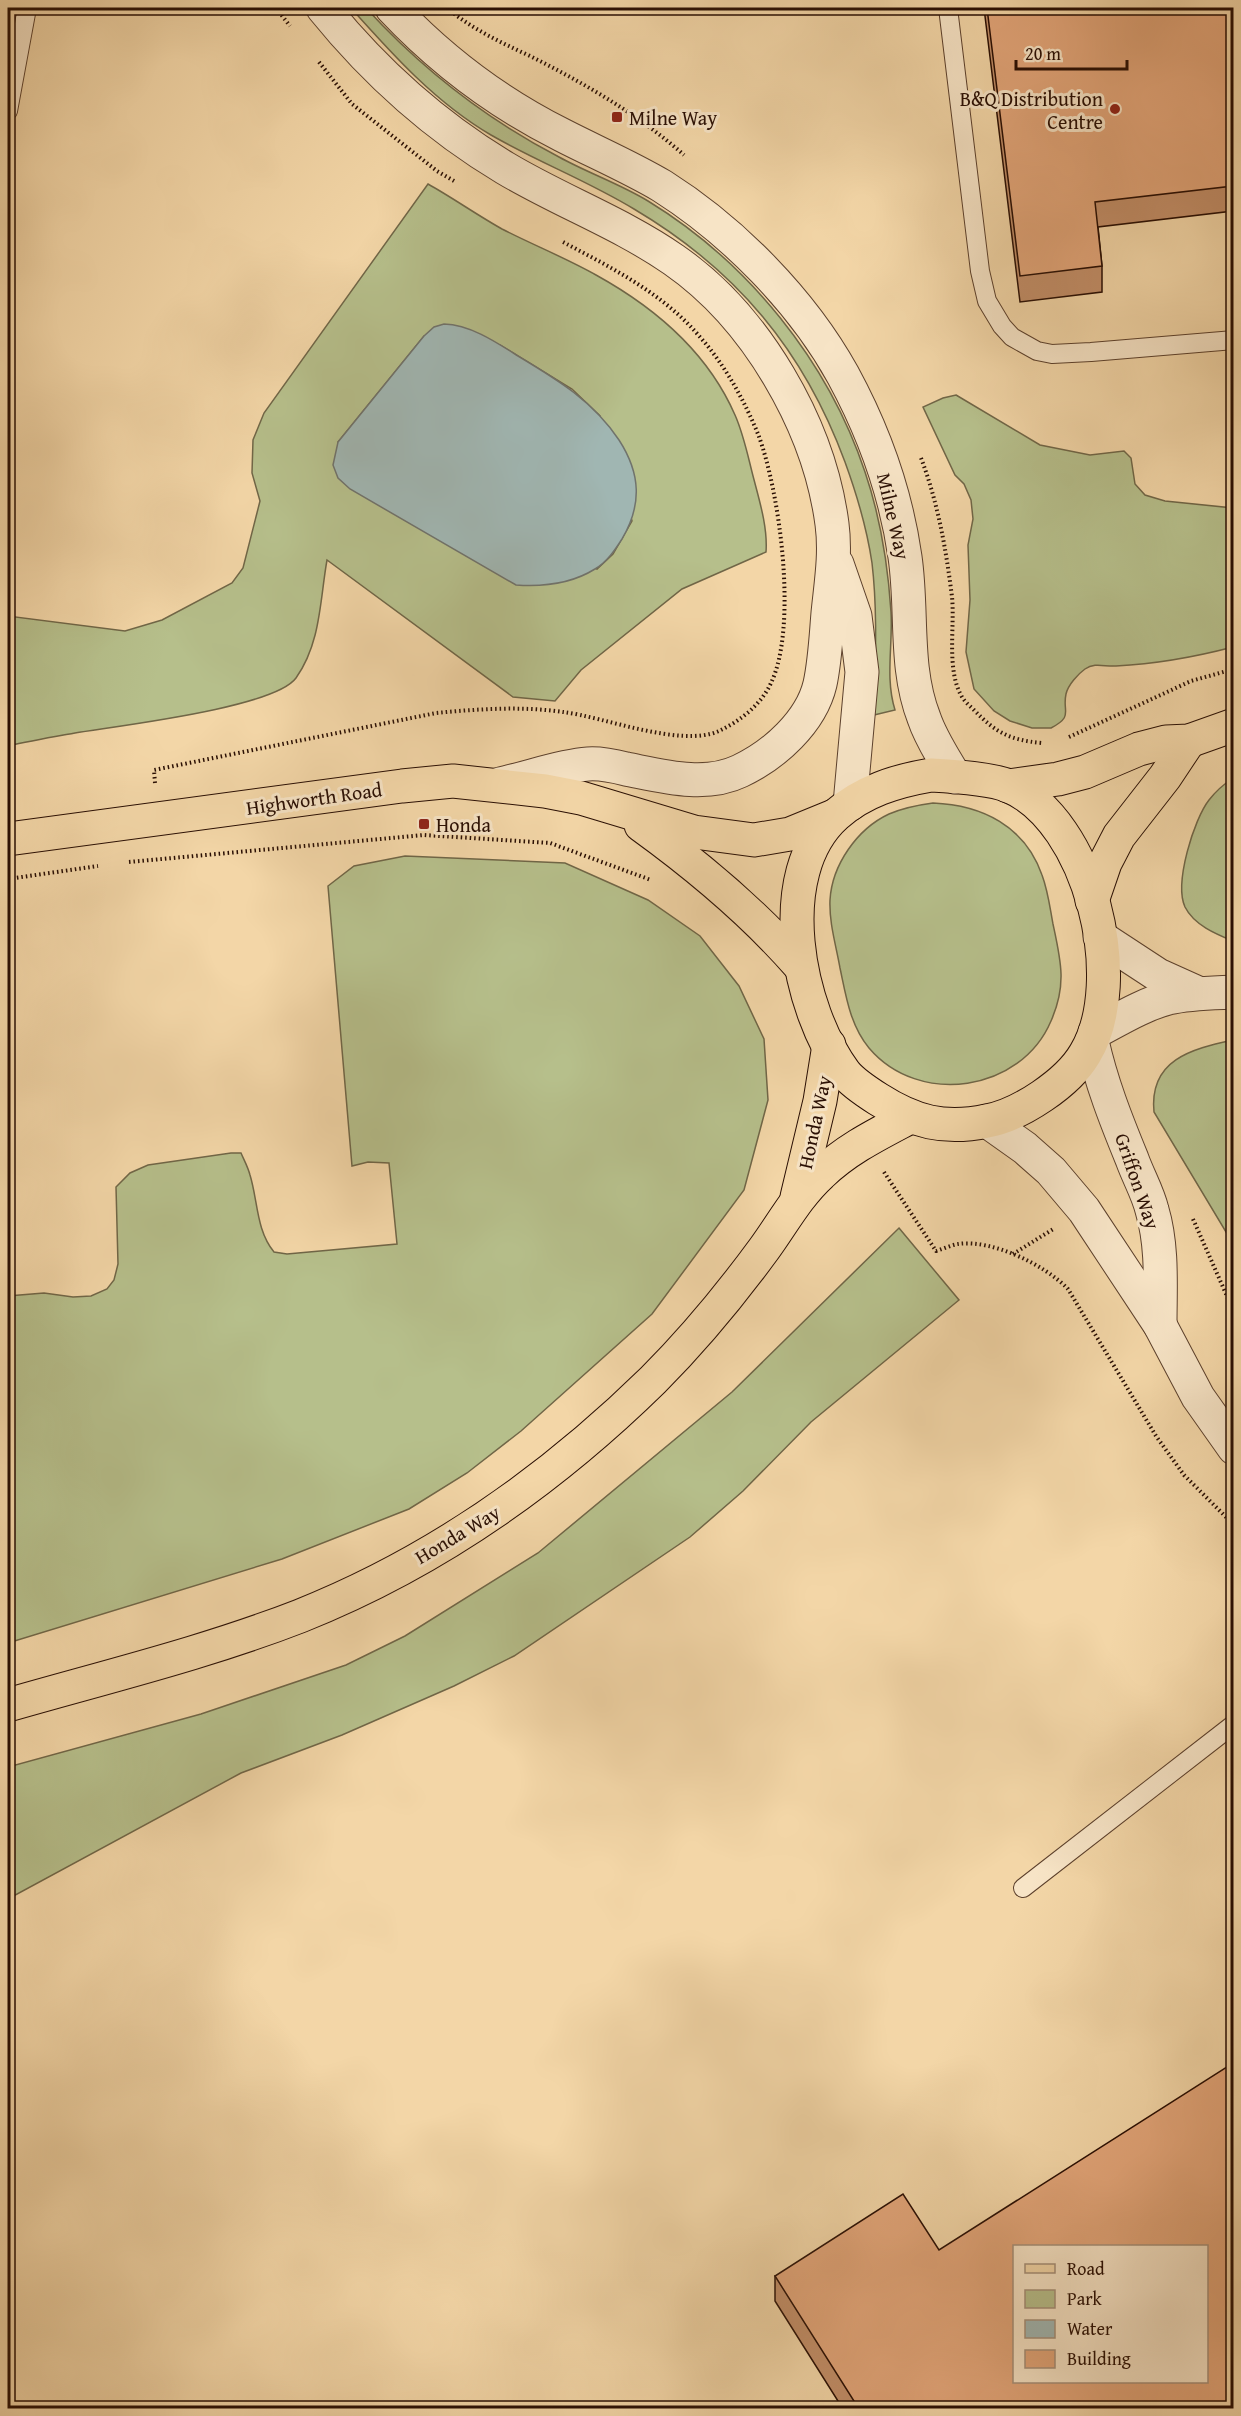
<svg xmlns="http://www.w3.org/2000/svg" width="1241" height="2416" viewBox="0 0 1241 2416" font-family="'Gentium Book Plus',serif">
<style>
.green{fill:#b6bf8b;stroke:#706647;stroke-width:1.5;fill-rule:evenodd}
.water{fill:#a0b6b2;stroke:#70736c;stroke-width:1.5}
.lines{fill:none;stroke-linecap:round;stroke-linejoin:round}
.lane-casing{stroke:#5c402c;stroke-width:20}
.street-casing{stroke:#5c402c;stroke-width:35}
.primary-casing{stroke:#290e03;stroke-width:35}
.path{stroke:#290e03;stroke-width:4;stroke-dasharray:1.5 3;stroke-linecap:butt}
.lane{stroke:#f7e4c6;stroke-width:18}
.street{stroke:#f7e4c6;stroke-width:33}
.primary{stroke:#f3d6a7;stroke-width:33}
.wall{fill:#c28e68;stroke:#290e03;stroke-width:1.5}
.building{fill:#e2a579;stroke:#290e03;stroke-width:1.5;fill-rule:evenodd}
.poi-dot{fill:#8f2418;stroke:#f7e4c6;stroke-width:2}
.labels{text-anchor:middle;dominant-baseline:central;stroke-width:6;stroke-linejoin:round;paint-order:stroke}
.poi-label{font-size:20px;fill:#290e03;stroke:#f7e4c6;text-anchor:start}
.street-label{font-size:20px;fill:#290e03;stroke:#f7e4c6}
</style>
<rect width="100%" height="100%" fill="#f3d6a7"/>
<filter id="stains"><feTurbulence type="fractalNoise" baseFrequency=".00333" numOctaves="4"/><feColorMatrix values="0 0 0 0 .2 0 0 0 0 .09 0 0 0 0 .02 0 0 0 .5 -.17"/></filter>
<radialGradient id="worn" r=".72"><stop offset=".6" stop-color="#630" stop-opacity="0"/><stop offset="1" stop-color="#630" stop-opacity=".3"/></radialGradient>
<g class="green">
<path d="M 351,8 L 366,8 C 421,68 486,119 559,157 C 588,173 620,184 648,201 C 748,262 828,361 865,472 C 880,516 888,565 891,612 C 893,645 885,678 895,710 L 874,715 C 875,664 878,614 872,563 C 867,529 857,495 845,462 C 804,351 737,270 634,209 C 588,181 538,162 491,135 C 436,103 392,54 351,8 Z"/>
<path d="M 428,184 C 453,198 477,215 502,229 C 533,245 566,258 596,275 C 654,307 708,353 735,415 C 743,433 747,452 752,472 C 758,496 768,526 766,552 L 682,589 L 581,670 L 555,701 L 513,697 L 327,560 C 320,599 321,643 296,678 C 274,708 116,726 75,733 C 53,737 30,741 8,746 L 8,616 L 125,631 L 162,620 L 232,583 L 243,568 L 260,501 L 252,473 L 253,440 L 264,413 ZM 424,336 L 500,345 L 572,389 L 600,416 L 632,521 L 613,554 L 597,569 L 338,442 Z"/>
<path d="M 956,395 L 1040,445 L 1090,455 L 1124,451 L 1131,458 L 1135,484 L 1145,495 L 1165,501 L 1233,508 L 1233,647 C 1195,657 1155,664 1116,666 C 1105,667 1095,662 1085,669 C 1078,674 1068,685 1066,694 C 1062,712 1074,716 1051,728 L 1032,728 L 1010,721 L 994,711 L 974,689 L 966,652 L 970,600 L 968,545 L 973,519 L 971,500 L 964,484 L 955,475 L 923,407 L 943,398 Z"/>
<path d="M 1233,778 L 1233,941 C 1216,934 1194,925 1185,907 C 1174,883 1194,819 1209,800 C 1216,791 1224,784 1233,778 Z"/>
<path d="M 933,803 C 982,805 1025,826 1042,875 C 1048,891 1050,908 1053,924 C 1061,961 1067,985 1051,1021 C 1021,1092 919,1107 869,1048 C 850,1025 846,996 840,968 C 836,945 829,923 830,900 C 832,865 857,829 889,814 C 903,808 918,805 933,803 Z"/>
<path d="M 405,856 L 565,863 L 648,900 L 700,936 L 739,986 L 764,1039 L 768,1100 L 744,1190 L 652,1314 L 521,1431 L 467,1473 L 409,1509 L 282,1559 L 8,1643 L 8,1296 L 44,1293 L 73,1297 L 91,1296 L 107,1289 L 114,1280 L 118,1264 L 116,1187 L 130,1173 L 148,1165 L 231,1153 L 241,1153 C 244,1160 248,1167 250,1175 C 258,1201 256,1230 274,1252 L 287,1254 L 397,1244 L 389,1163 L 368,1162 L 352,1166 L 328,886 L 354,866 Z"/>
<path d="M 1233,1040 L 1234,1040 L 1233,1240 L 1229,1237 L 1154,1112 C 1149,1060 1191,1049 1233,1040 Z"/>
<path d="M 899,1228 L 959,1300 L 811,1422 L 743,1491 L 690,1537 L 514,1656 L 454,1686 L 342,1735 L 241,1773 L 8,1899 L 8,1767 L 201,1714 L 346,1665 L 405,1636 L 538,1553 L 732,1392 Z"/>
</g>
<path class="water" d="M 444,324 C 471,325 496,342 518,356 C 558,380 593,401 619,440 C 641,474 642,505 622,539 C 615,550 607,562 595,569 C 571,584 544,587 516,585 L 350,489 L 338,478 L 333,465 L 338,442 L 424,336 L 434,327 Z"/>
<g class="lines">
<defs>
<g id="lane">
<path d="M 948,8 L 980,271 L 987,301 L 1002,326 L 1012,337 L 1037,351 L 1052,354 L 1091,352 L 1234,340"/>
<path d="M 8,111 L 27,8"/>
<path d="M 1023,1888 L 1234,1724"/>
</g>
<g id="street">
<path d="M 323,8 C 374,71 435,126 505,168 C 560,201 621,223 674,260 C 756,317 819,425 832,524 C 836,554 831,583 828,613 C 826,637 825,661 820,684 C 811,722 774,755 740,771 C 705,788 662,776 626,769 C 614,766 601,763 588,764 C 560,766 528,778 500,784"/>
<path d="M 392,8 C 441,60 498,103 562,135 C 595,152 630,167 662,186 C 733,231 802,301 843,375 C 874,432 896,494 905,557 C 913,611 904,667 924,718 C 931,739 944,758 955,777"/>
<path d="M 837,564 L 855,616 L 862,672 L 850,804"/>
<path d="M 1100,937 L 1158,975 L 1198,993"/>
<path d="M 1095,1032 C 1118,1020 1142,1005 1168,998 C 1189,993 1211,993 1234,992"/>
<path d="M 1092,1041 C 1101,1082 1116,1120 1132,1159 C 1138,1176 1148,1193 1152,1210 C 1163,1247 1160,1287 1160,1325"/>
<path d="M 987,1121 L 1025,1148 L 1051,1171 L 1084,1210 L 1160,1325 L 1198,1397 L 1234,1448"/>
</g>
<g id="primary">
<path d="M 931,775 C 950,776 992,779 1009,786 C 1091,821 1129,982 1085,1054 C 1068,1083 1020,1115 987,1121 C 944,1130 914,1122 878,1099 C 867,1092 853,1083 845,1073 C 798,1010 770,874 836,815 C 863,791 896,781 931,775 Z"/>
<path d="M 1008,786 L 1058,779 L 1085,772 L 1139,749 L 1166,742 L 1189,741 L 1234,725"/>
<path d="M 641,825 C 699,867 753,912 800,966"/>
<path d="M 8,839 L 402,786 L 453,781 L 545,791 L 581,798 L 694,832 L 754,840 L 790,834 L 834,816"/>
<path d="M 1092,901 L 1105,863 L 1119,836 L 1165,777 L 1189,741"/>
<path d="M 797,1197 L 820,1101 L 829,1045"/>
<path d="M 8,1705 C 105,1677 205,1653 300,1616 C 433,1563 551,1480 653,1380 C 693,1340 731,1294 764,1249 C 783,1223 797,1196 821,1174 C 847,1149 878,1134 910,1117"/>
</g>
</defs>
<use href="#lane" class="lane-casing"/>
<use href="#street" class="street-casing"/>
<use href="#primary" class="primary-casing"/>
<g class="path">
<path d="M 276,8 L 290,26"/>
<path d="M 447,8 C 472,29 500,42 530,56 C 584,83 639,115 684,155"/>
<path d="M 319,62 L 352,104 L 437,171 L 454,181"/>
<path d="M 921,458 C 938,503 946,549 952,597 C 955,627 946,670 962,697 C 965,702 970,706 974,710 C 996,733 1010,740 1042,743"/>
<path d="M 1069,737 L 1191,681 L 1234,669"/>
<path d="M 155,783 L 154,770 L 436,713 C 478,709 522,706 563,712 C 605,717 680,748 719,731 C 740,721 761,705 771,683 C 798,627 780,492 758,434 C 744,400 725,365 700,337 C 664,294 612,268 563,242"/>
<path d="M 129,862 L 424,835 L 550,843 L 651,880"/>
<path d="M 8,879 L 98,866"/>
<path d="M 884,1172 L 936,1251 C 943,1249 951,1245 958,1244 C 992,1239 1045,1265 1068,1289 L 1156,1436 L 1184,1475 L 1234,1525"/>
<path d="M 1193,1219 L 1234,1312"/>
<path d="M 1013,1254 L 1055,1228"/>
</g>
<use href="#lane" class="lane"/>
<use href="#street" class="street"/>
<use href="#primary" class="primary"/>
</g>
<g class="wall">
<path d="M 984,8 L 1233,8 L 1233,211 L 1098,227 L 1102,266 L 1102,292 L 1020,302 Z"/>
<path d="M 939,2250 L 1233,2409 L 843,2409 L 775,2301 L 775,2276 Z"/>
</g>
<g class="building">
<path d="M 987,8 L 1233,8 L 1233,186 L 1095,202 L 1102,266 L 1020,276 Z"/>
<path d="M 1233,2063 L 1233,2409 L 859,2409 L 775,2276 L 903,2194 L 939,2250 ZM 1014,2247 L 1206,2247 L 1206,2382 L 1014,2382 Z"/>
</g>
<g class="poi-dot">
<circle cx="1115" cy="109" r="6"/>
<rect x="611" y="111" width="12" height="12" rx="3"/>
<rect x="418" y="818" width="12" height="12" rx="3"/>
</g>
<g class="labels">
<g class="poi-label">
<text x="1103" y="98" text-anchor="end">B&amp;Q Distribution<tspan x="1103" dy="23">Centre</tspan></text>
<text x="629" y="117">Milne Way</text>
<text x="436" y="824">Honda</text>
</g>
<g class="street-label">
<text transform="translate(894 516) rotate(77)">Milne Way</text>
<text transform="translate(314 798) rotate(-8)">Highworth Road</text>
<text transform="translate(814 1122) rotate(-78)">Honda Way</text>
<text transform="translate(1138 1181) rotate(71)">Griffon Way</text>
<text transform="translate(457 1534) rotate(-31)">Honda Way</text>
</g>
</g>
<rect width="1241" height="2416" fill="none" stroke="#f3d6a7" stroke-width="30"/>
<rect x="9" y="9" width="1223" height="2398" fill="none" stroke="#290e03" stroke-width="3"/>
<rect x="15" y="15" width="1211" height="2386" fill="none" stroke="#290e03" stroke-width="1.5"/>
<rect x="1013" y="2245" width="195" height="138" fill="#f7e4c6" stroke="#a58e78" stroke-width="1.5"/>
<rect x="1025" y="2264" width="30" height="9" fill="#f3d6a7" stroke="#a58e78" stroke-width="1.5"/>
<text x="1067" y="2275" font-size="18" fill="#290e03">Road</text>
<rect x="1025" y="2290" width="30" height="18" fill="#b6bf8b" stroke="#a58e78" stroke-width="1.5"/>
<text x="1067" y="2305" font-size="18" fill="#290e03">Park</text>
<rect x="1025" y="2320" width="30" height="18" fill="#a0b6b2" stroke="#a58e78" stroke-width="1.5"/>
<text x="1067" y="2335" font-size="18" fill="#290e03">Water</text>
<rect x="1025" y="2350" width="30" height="18" fill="#e2a579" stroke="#a58e78" stroke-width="1.5"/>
<text x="1067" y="2365" font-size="18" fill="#290e03">Building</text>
<path d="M1016 60v9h111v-9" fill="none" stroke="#290e03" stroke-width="3"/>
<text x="1025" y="60" font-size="18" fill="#290e03" stroke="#f7e4c6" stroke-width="4.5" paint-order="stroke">20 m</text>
<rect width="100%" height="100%" filter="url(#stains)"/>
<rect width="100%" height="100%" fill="url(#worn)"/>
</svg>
